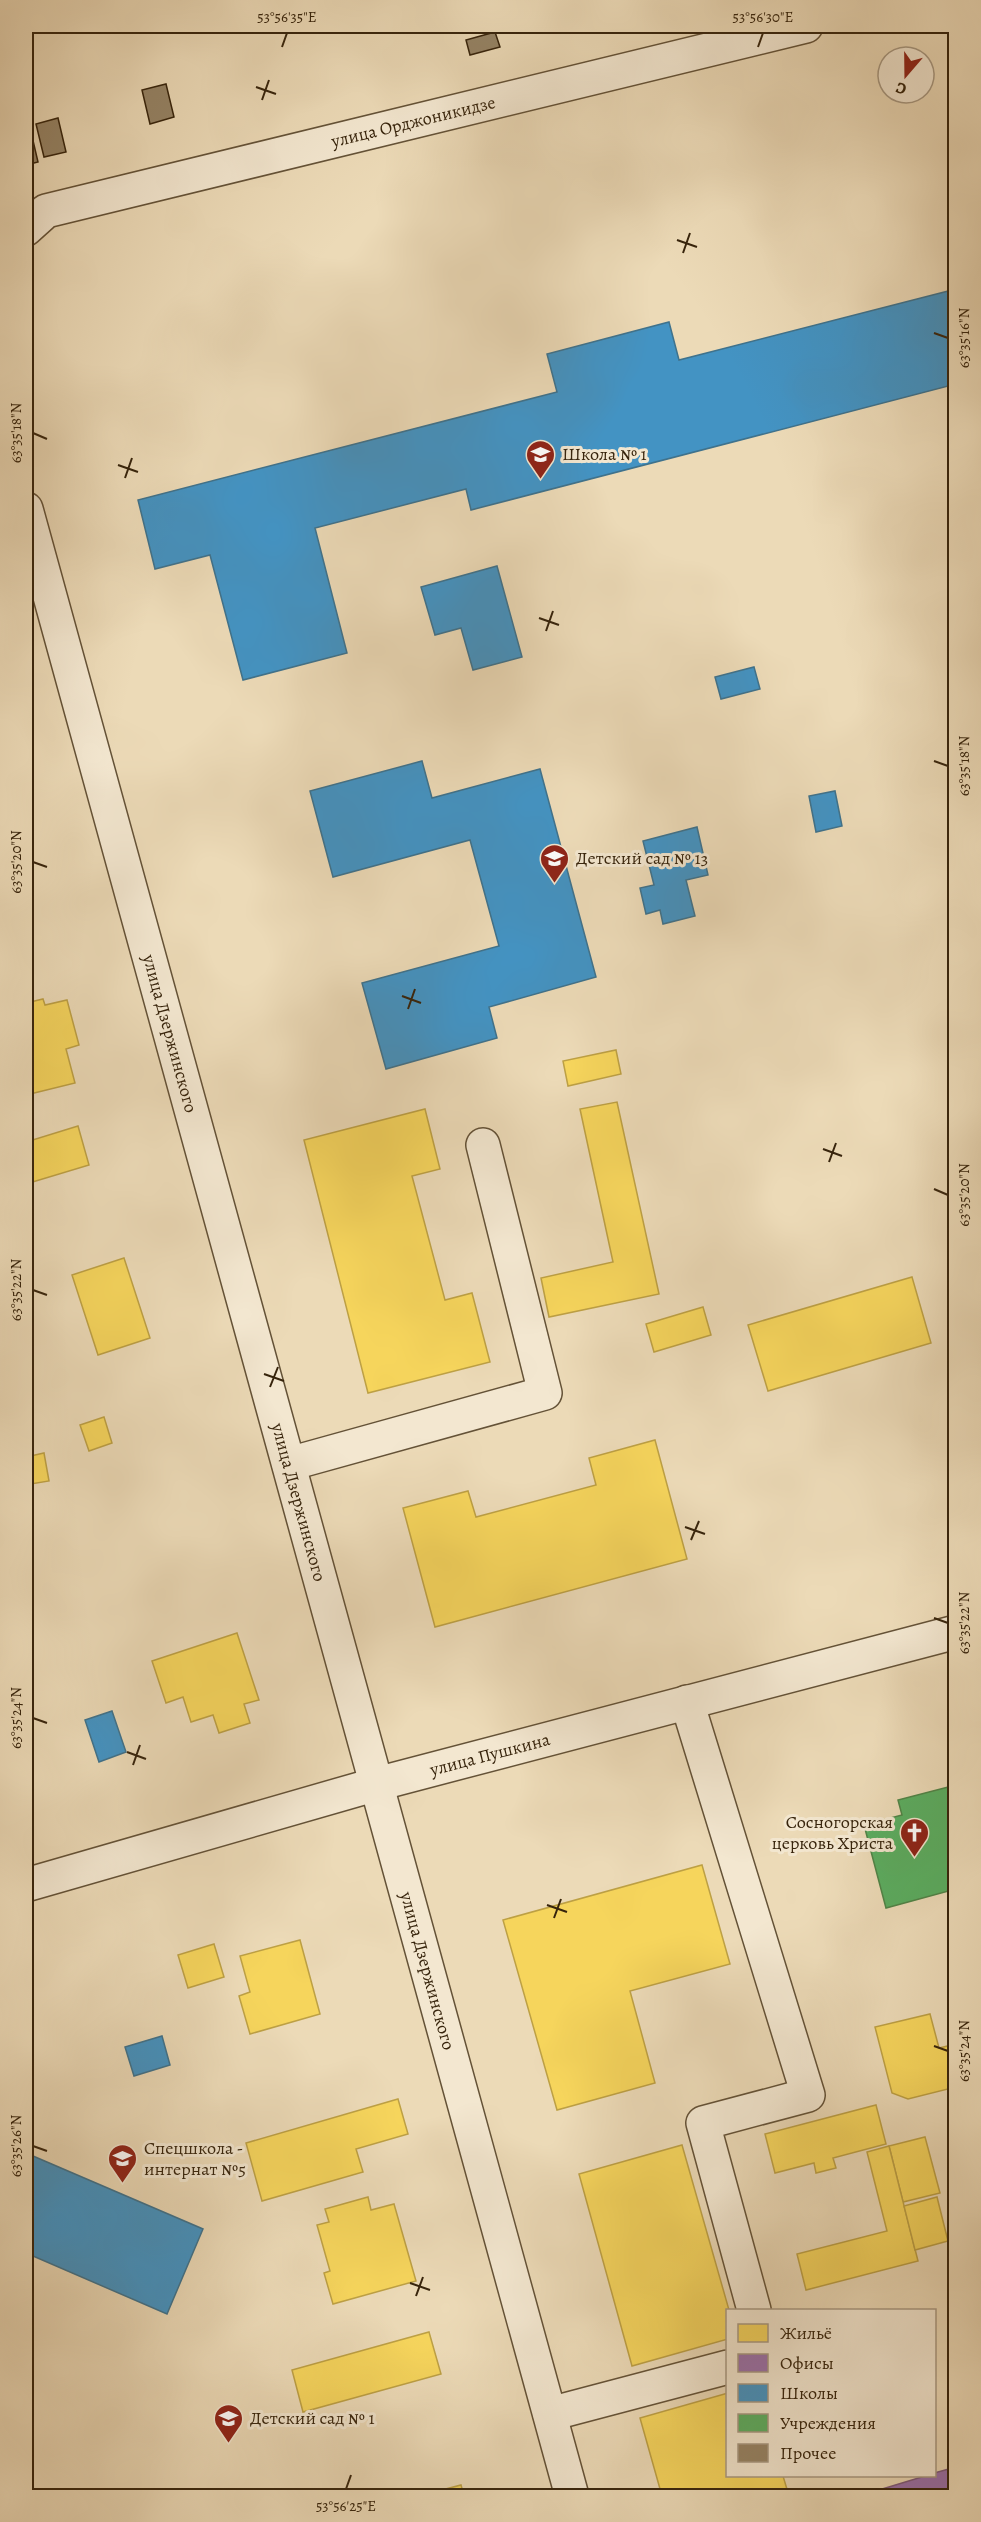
<svg xmlns="http://www.w3.org/2000/svg" width="981" height="2522" viewBox="0 0 981 2522" font-family="Alegreya,serif">
<style>
.homes{fill:#f6d55c;stroke:#bda044;stroke-width:1.5}
.offices{fill:#9970ab;stroke:#7c597b;stroke-width:1.5}
.schools{fill:#4393c3;stroke:#3f728c;stroke-width:1.5}
.public{fill:#5aae61;stroke:#508548;stroke-width:1.5}
.building{fill:#958365;stroke:#37240c;stroke-width:1.5}
.lines{fill:none;stroke-linecap:round;stroke-linejoin:round}
.minor-casing{stroke:#645237;stroke-width:36}
.minor{stroke:#f3e7d0;stroke-width:33}
.ticks{fill:none;stroke:#37240c;stroke-width:2}
.labels{text-anchor:middle;dominant-baseline:central;stroke-width:6;stroke-linejoin:round;paint-order:stroke}
.street-label{font-size:18px;fill:#37240c;stroke:#f3e7d0}
.poi-label{font-size:18px;fill:#37240c;stroke:#f3e7d0;text-anchor:start}
.neatline{fill:none;stroke:#37240c;stroke-width:2}
.ticks-label{font-size:15px;text-anchor:middle;fill:#37240c}
</style>
<rect width="100%" height="100%" fill="#ecdab7"/>
<filter id="stains"><feTurbulence type="fractalNoise" baseFrequency=".00333" numOctaves="4"/><feColorMatrix values="0 0 0 0 .2 0 0 0 0 .09 0 0 0 0 .02 0 0 0 .5 -.17"/></filter>
<radialGradient id="worn" r=".72"><stop offset=".6" stop-color="#630" stop-opacity="0"/><stop offset="1" stop-color="#630" stop-opacity=".3"/></radialGradient>
<g class="homes">
<path d="M 43,999 L 45,1005 L 67,1000 L 79,1045 L 66,1049 L 75,1083 L 26,1095 L 26,1003 Z"/>
<path d="M 616,1050 L 621,1074 L 568,1086 L 563,1061 Z"/>
<path d="M 617,1102 L 659,1294 L 549,1317 L 541,1278 L 613,1262 L 580,1109 Z"/>
<path d="M 425,1109 L 440,1169 L 412,1176 L 445,1300 L 472,1293 L 490,1362 L 368,1393 L 304,1140 Z"/>
<path d="M 78,1126 L 89,1165 L 26,1184 L 26,1142 Z"/>
<path d="M 124,1258 L 150,1338 L 98,1355 L 72,1275 Z"/>
<path d="M 912,1277 L 931,1343 L 768,1391 L 748,1325 Z"/>
<path d="M 703,1307 L 711,1335 L 654,1352 L 646,1324 Z"/>
<path d="M 104,1417 L 112,1443 L 89,1451 L 80,1425 Z"/>
<path d="M 655,1440 L 687,1559 L 435,1627 L 403,1508 L 468,1491 L 476,1517 L 596,1485 L 589,1458 Z"/>
<path d="M 44,1453 L 49,1481 L 31,1484 L 26,1457 Z"/>
<path d="M 237,1633 L 259,1700 L 244,1704 L 250,1723 L 219,1733 L 213,1715 L 191,1722 L 183,1697 L 166,1703 L 152,1661 Z"/>
<path d="M 702,1865 L 730,1964 L 630,1991 L 655,2083 L 557,2110 L 503,1920 Z"/>
<path d="M 300,1940 L 320,2014 L 250,2034 L 239,1996 L 250,1992 L 240,1956 Z"/>
<path d="M 214,1944 L 224,1977 L 188,1988 L 178,1955 Z"/>
<path d="M 930,2014 L 939,2048 L 956,2044 L 956,2087 L 908,2099 L 892,2093 L 875,2027 Z"/>
<path d="M 398,2099 L 408,2134 L 356,2149 L 363,2172 L 262,2201 L 246,2143 Z"/>
<path d="M 876,2105 L 886,2144 L 833,2158 L 836,2168 L 816,2173 L 814,2163 L 775,2173 L 765,2134 Z"/>
<path d="M 925,2137 L 940,2193 L 903,2202 L 889,2146 Z"/>
<path d="M 682,2145 L 729,2310 L 728,2339 L 632,2366 L 579,2174 Z"/>
<path d="M 889,2146 L 918,2261 L 806,2290 L 797,2254 L 887,2231 L 867,2152 Z"/>
<path d="M 368,2197 L 371,2210 L 394,2204 L 416,2281 L 333,2304 L 324,2273 L 330,2271 L 317,2225 L 329,2222 L 325,2209 Z"/>
<path d="M 937,2197 L 948,2241 L 915,2250 L 904,2206 Z"/>
<path d="M 429,2332 L 441,2374 L 303,2412 L 292,2370 Z"/>
<path d="M 728,2393 L 728,2476 L 783,2476 L 789,2496 L 662,2496 L 640,2418 Z"/>
<path d="M 461,2485 L 464,2496 L 419,2496 Z"/>
</g>
<path class="offices" d="M 949,2469 L 956,2496 L 870,2496 L 869,2493 L 925,2476 L 934,2476 L 934,2473 Z"/>
<g class="schools">
<path d="M 956,289 L 956,384 L 471,510 L 466,489 L 315,528 L 347,653 L 243,680 L 210,555 L 155,569 L 138,500 L 557,392 L 547,354 L 669,322 L 679,360 Z"/>
<path d="M 497,566 L 522,657 L 473,670 L 461,628 L 435,635 L 421,587 Z"/>
<path d="M 754,667 L 760,689 L 721,699 L 715,677 Z"/>
<path d="M 422,761 L 432,798 L 540,769 L 596,977 L 489,1007 L 497,1038 L 386,1069 L 362,983 L 499,946 L 470,840 L 333,877 L 310,791 Z"/>
<path d="M 835,791 L 842,826 L 816,832 L 809,796 Z"/>
<path d="M 697,827 L 708,875 L 686,880 L 695,916 L 663,924 L 660,910 L 646,914 L 640,888 L 654,885 L 643,841 Z"/>
<path d="M 112,1711 L 126,1752 L 99,1762 L 85,1720 Z"/>
<path d="M 162,2036 L 170,2065 L 134,2076 L 125,2047 Z"/>
<path d="M 26,2153 L 203,2229 L 167,2314 L 26,2253 Z"/>
</g>
<path class="public" d="M 956,1785 L 956,1889 L 886,1908 L 864,1825 L 902,1815 L 898,1800 Z"/>
<g class="building">
<path d="M 495,32 L 500,47 L 470,55 L 466,40 Z"/>
<path d="M 166,84 L 174,117 L 150,124 L 142,90 Z"/>
<path d="M 58,118 L 66,152 L 44,157 L 36,124 Z"/>
<path d="M 31,132 L 38,162 L 26,165 L 26,133 Z"/>
</g>
<g class="lines">
<defs>
<g id="minor">
<path id="s1" d="M 26,229 L 46,211 L 806,26"/>
<path id="s2" d="M 26,509 L 572,2496"/>
<path d="M 289,1464 L 545,1393 L 483,1145"/>
<path d="M 687,1702 L 808,2095 L 703,2123 L 754,2310"/>
<path id="s3" d="M 26,1885 L 377,1784 L 956,1632"/>
<path d="M 550,2414 L 728,2367"/>
</g>
</defs>
<use href="#minor" class="minor-casing"/>
<use href="#minor" class="minor"/>
</g>
<path class="ticks" d="M 282,47 L 287,33M 758,47 L 763,33M 256,87 L 276,94M 262,100 L 269,80M 677,240 L 697,247M 683,253 L 690,233M 934,333 L 948,338M 33,433 L 47,439M 118,465 L 138,472M 125,478 L 132,458M 539,618 L 559,625M 546,631 L 553,611M 934,761 L 948,766M 33,862 L 47,867M 402,996 L 421,1003M 408,1009 L 415,989M 823,1149 L 842,1156M 829,1162 L 836,1143M 934,1189 L 948,1195M 33,1290 L 47,1295M 264,1374 L 284,1381M 270,1387 L 278,1367M 685,1527 L 705,1534M 691,1540 L 699,1521M 934,1618 L 948,1623M 33,1718 L 47,1723M 127,1752 L 146,1759M 133,1765 L 140,1745M 547,1905 L 567,1912M 554,1918 L 561,1899M 934,2046 L 948,2051M 33,2146 L 47,2151M 410,2283 L 430,2290M 416,2296 L 423,2277M 346,2489 L 351,2475"/>
<defs>
<symbol id="school-pin" viewBox="-11 -11 22 30"><path d="M0 17L-7.5 6A9.5 9.5 0 1 1 7.5 6Z" fill="#8f2418" stroke="#f3e7d0"/><path d="M0-5L7-2L0 1L-7-2ZM-4 1L0 2.5L4 1V4Q0 6-4 4Z" fill="#fff"/></symbol>
<symbol id="church-pin" viewBox="-11 -11 22 30"><path d="M0 17L-7.5 6A9.5 9.5 0 1 1 7.5 6Z" fill="#8f2418" stroke="#f3e7d0"/><path d="M-1.2-6h2.4v3.5h3.3v2.4h-3.3V6h-2.4V-.1h-3.3v-2.4h3.3Z" fill="#fff"/></symbol>
</defs>
<g fill-rule="evenodd">
<use href="#school-pin" x="524" y="438" width="33" height="45"/>
<use href="#school-pin" x="538" y="842" width="33" height="45"/>
<use href="#church-pin" x="898" y="1816" width="33" height="45"/>
<use href="#school-pin" x="106" y="2142" width="33" height="45"/>
<use href="#school-pin" x="212" y="2402" width="33" height="45"/>
</g>
<g class="labels">
<g class="street-label">
<text stroke="none"><textPath href="#s1" startOffset="405">улица Орджоникидзе</textPath></text>
<text stroke="none"><textPath href="#s2" startOffset="544">улица Дзержинского</textPath></text>
<text stroke="none"><textPath href="#s2" startOffset="1030">улица Дзержинского</textPath></text>
<text stroke="none"><textPath href="#s3" startOffset="482">улица Пушкина</textPath></text>
<text stroke="none"><textPath href="#s2" startOffset="1516">улица Дзержинского</textPath></text>
</g>
<g class="poi-label">
<text x="562" y="454">Школа № 1</text>
<text x="576" y="858">Детский сад № 13</text>
<text x="893" y="1822" text-anchor="end">Сосногорская<tspan x="893" dy="21">церковь Христа</tspan></text>
<text x="144" y="2148">Спецшкола -<tspan x="144" dy="21">интернат №5</tspan></text>
<text x="250" y="2418">Детский сад № 1</text>
</g>
</g>
<rect width="981" height="2522" fill="none" stroke="#ecdab7" stroke-width="66"/>
<rect x="726" y="2309" width="210" height="168" fill="#f3e7d0" stroke="#a89982" stroke-width="1.5"/>
<rect x="738" y="2324" width="30" height="18" fill="#f6d55c" stroke="#a89982" stroke-width="1.5"/>
<text x="780" y="2339" font-size="18" fill="#37240c">Жильё</text>
<rect x="738" y="2354" width="30" height="18" fill="#9970ab" stroke="#a89982" stroke-width="1.5"/>
<text x="780" y="2369" font-size="18" fill="#37240c">Офисы</text>
<rect x="738" y="2384" width="30" height="18" fill="#4393c3" stroke="#a89982" stroke-width="1.5"/>
<text x="780" y="2399" font-size="18" fill="#37240c">Школы</text>
<rect x="738" y="2414" width="30" height="18" fill="#5aae61" stroke="#a89982" stroke-width="1.5"/>
<text x="780" y="2429" font-size="18" fill="#37240c">Учреждения</text>
<rect x="738" y="2444" width="30" height="18" fill="#958365" stroke="#a89982" stroke-width="1.5"/>
<text x="780" y="2459" font-size="18" fill="#37240c">Прочее</text>
<g transform="translate(906 75) rotate(200)"><circle r="28" fill="#f3e7d0" stroke="#a89982" stroke-width="1.5"/>
<path d="M0-4.5L10 22L0 15L-10 22Z" fill="#8f2418"/>
<text y="-9" font-size="16" font-weight="bold" text-anchor="middle" fill="#37240c">С</text>
</g>
<rect x="33" y="33" width="915" height="2456" class="neatline"/>
<g class="ticks-label">
<text x="287" y="22">53°56'35"E</text>
<text x="763" y="22">53°56'30"E</text>
<text transform="translate(964 338) rotate(-90)" y="5">63°35'16"N</text>
<text transform="translate(16 433) rotate(-90)" y="5">63°35'18"N</text>
<text transform="translate(964 766) rotate(-90)" y="5">63°35'18"N</text>
<text transform="translate(16 862) rotate(-90)" y="5">63°35'20"N</text>
<text transform="translate(964 1195) rotate(-90)" y="5">63°35'20"N</text>
<text transform="translate(16 1290) rotate(-90)" y="5">63°35'22"N</text>
<text transform="translate(964 1623) rotate(-90)" y="5">63°35'22"N</text>
<text transform="translate(16 1718) rotate(-90)" y="5">63°35'24"N</text>
<text transform="translate(964 2051) rotate(-90)" y="5">63°35'24"N</text>
<text transform="translate(16 2146) rotate(-90)" y="5">63°35'26"N</text>
<text x="346" y="2511">53°56'25"E</text>
</g>
<rect width="100%" height="100%" filter="url(#stains)"/>
<rect width="100%" height="100%" fill="url(#worn)"/>
</svg>
